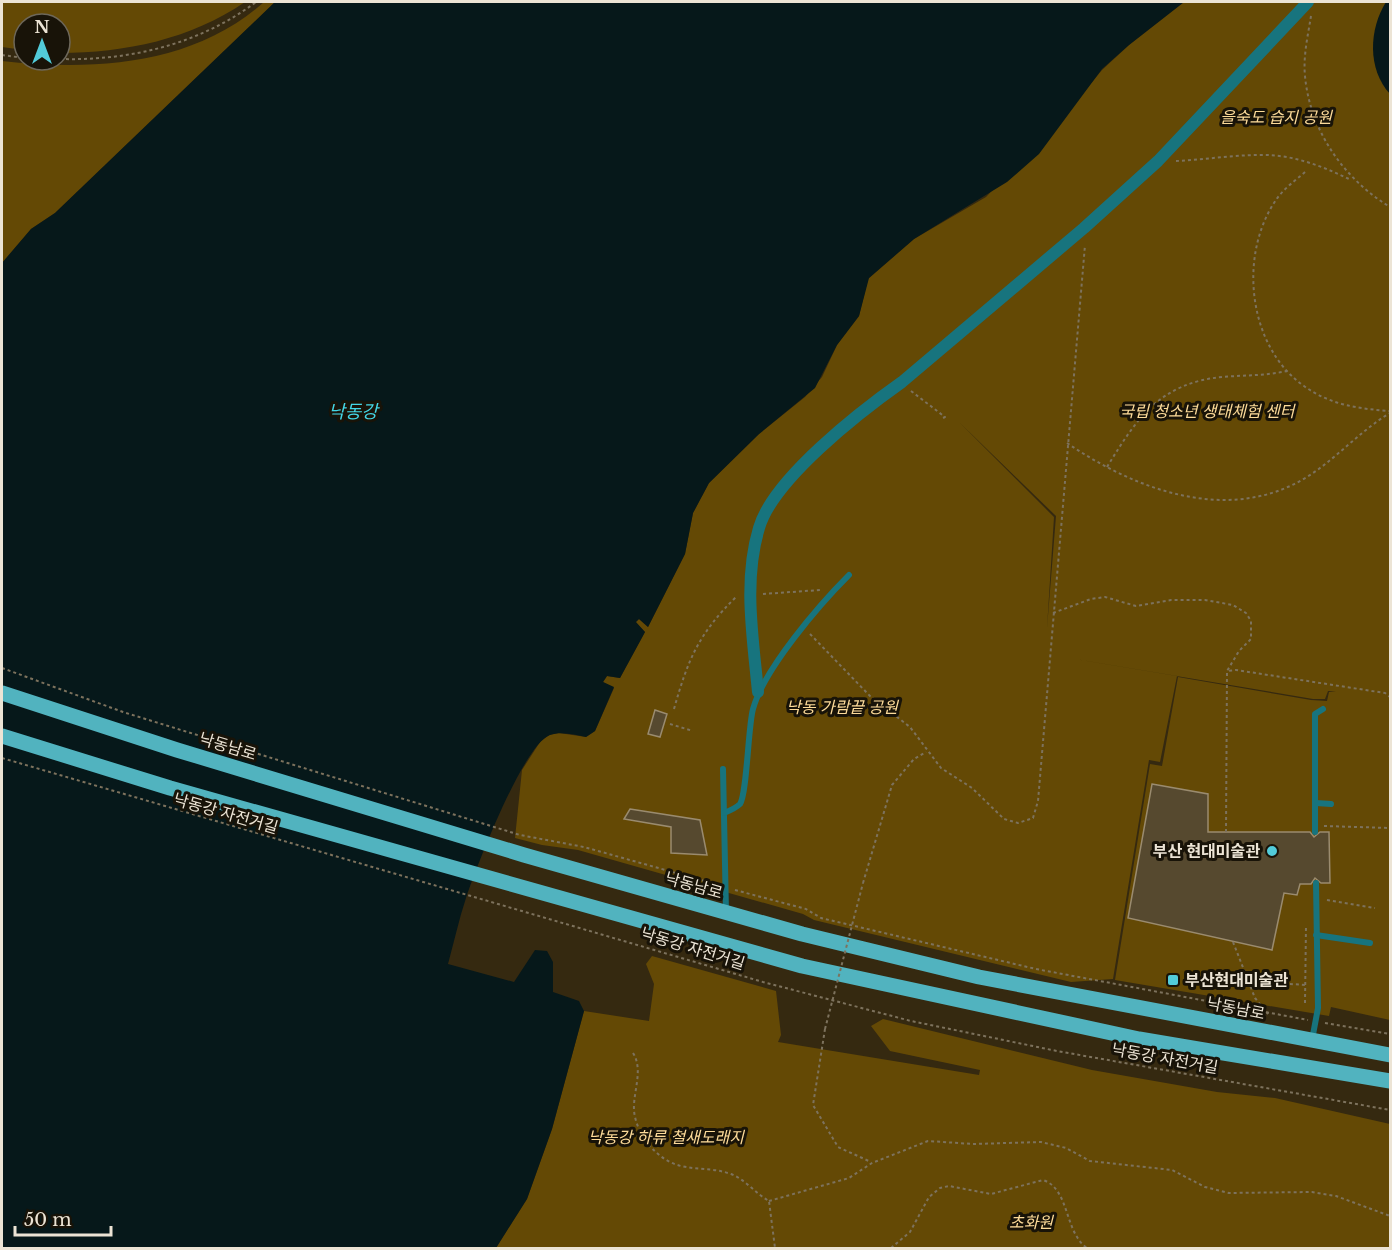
<svg xmlns="http://www.w3.org/2000/svg" width="1392" height="1250" viewBox="0 0 1392 1250" font-family="'Libre Baskerville','Noto Sans KR',serif">
<style>
.green{fill:#644905;fill-rule:evenodd}
.water{fill:#06181a}
.building{fill:#56492f;stroke:#9a8b6f;stroke-width:1.5}
.lines{fill:none;stroke-linecap:round;stroke-linejoin:round}
.path{stroke:#7d725d;stroke-width:2;stroke-dasharray:3 3;stroke-linecap:butt}
.lane{stroke:#17747e;stroke-width:6}
.street{stroke:#17747e;stroke-width:12}
.primary{stroke:#51b3bf;stroke-width:15}
.path-bridge{stroke:#7d725d;stroke-width:2;stroke-dasharray:3 3;stroke-linecap:butt}
.poi-dot{fill:#52cbd9;stroke:#181308;stroke-width:2}
.labels{text-anchor:middle;dominant-baseline:central;stroke-width:6;stroke-linejoin:round;paint-order:stroke}
.park-label{font-size:16px;font-style:italic;fill:#fddb99;stroke:#181308}
.street-label{font-size:16px;fill:#ece4d5;stroke:#181308}
.poi-label{font-size:16px;font-weight:bold;fill:#ece4d5;stroke:#181308;text-anchor:end}
.water-label{font-size:18px;font-style:italic;fill:#44d6e6;stroke:#181308}
</style>
<rect width="100%" height="100%" fill="#352910"/>
<g class="green">
<path d="M 2,2 L 245,2 C 191,39 125,53 60,53 L 60,24 L 24,24 L 24,50 L 2,47 Z"/>
<path d="M 264,2 L 275,2 L 55,213 L 31,229 L 2,263 L 2,61 C 92,71 193,66 264,2 Z"/>
<path d="M 1184,2 L 1390,2 L 1390,1020 L 1331,1007 L 1329,1016 L 1115,980 L 1150,764 L 1162,766 L 1178,677 L 1311,700 L 1327,701 L 1329,692 L 1336,691 L 1328,691 L 1325,699 L 1313,699 L 1045,654 L 1177,676 L 1160,762 L 1149,760 L 1113,979 L 1071,982 L 814,920 L 803,914 L 578,850 L 542,845 L 515,838 L 522,770 L 540,742 L 549,735 L 559,733 L 586,737 L 595,731 L 614,688 L 603,682 L 607,676 L 620,678 L 645,632 L 635,622 L 639,619 L 648,627 L 685,554 L 693,513 L 709,483 L 759,434 L 805,397 L 822,377 L 837,345 L 859,316 L 868,279 L 914,239 L 986,197 L 1069,110 L 1102,70 L 1129,45 ZM 959,422 L 1056,516 L 1047,628 L 1054,517 Z"/>
<path d="M 652,956 L 776,991 L 781,1035 L 778,1042 L 979,1075 L 980,1070 L 890,1051 L 871,1026 L 883,1019 L 1092,1070 L 1217,1092 L 1275,1098 L 1390,1124 L 1390,1248 L 496,1248 L 527,1199 L 552,1129 L 584,1011 L 649,1021 L 654,984 L 646,964 Z"/>
</g>
<g class="water">
<path d="M 275,2 L 1184,2 L 1129,45 L 1102,69 L 1039,154 L 1007,182 L 914,239 L 869,278 L 859,316 L 837,345 L 815,388 L 759,434 L 709,483 L 693,513 L 685,554 L 648,627 L 639,619 L 636,622 L 645,632 L 620,678 L 607,676 L 603,682 L 614,687 L 595,731 L 586,737 C 575,735 561,731 550,735 C 523,745 476,868 466,898 C 459,919 454,942 448,964 L 514,982 L 535,950 L 547,951 L 553,962 L 553,992 L 579,1001 L 584,1011 L 552,1129 L 527,1199 L 496,1248 L 2,1248 L 2,263 L 31,229 L 55,213 Z"/>
<path d="M 1386,2 L 1390,2 L 1390,94 C 1367,69 1369,29 1386,2 Z"/>
</g>
<g class="building">
<path d="M 655,710 L 667,714 L 660,737 L 648,734 Z"/>
<path d="M 1152,784 L 1208,794 L 1208,832 L 1310,832 L 1314,837 L 1320,832 L 1329,832 L 1330,883 L 1321,883 L 1315,878 L 1311,884 L 1300,884 L 1297,895 L 1284,893 L 1272,950 L 1128,918 Z"/>
<path d="M 630,809 L 700,820 L 707,855 L 671,853 L 671,827 L 624,819 Z"/>
</g>
<g class="lines">
<g class="path">
<path d="M 1311,16 C 1308,35 1303,56 1305,76 C 1310,131 1344,179 1390,207"/>
<path d="M 2,55 L 24,58"/>
<path d="M 60,59 C 130,61 200,44 256,2"/>
<path d="M 1176,161 C 1203,160 1231,155 1259,155 C 1292,154 1322,166 1351,180"/>
<path d="M 1305,172 C 1295,181 1283,189 1276,200 C 1238,255 1248,347 1304,386 C 1330,405 1360,409 1390,411"/>
<path d="M 911,391 L 945,417 L 943,418"/>
<path d="M 1067,443 C 1136,490 1229,525 1307,477 C 1337,458 1360,431 1390,413"/>
<path d="M 1107,467 C 1137,418 1160,383 1222,377 C 1244,375 1265,376 1287,371"/>
<path d="M 763,594 L 820,590"/>
<path d="M 1053,613 L 1091,599 L 1105,597 L 1136,606 L 1171,600 L 1205,600 L 1233,605 L 1246,613 L 1251,621 L 1251,639 L 1239,651 L 1227,671 L 1236,670 L 1385,693 L 1390,697"/>
<path d="M 810,634 L 870,696 L 910,727 L 941,768 L 972,788 L 1004,819 L 1018,823 L 1033,818 L 1038,801 L 1085,245"/>
<path d="M 2,668 L 123,712 L 520,835 L 584,847 L 715,884"/>
<path d="M 674,709 C 688,659 699,633 737,596"/>
<path d="M 670,724 L 693,731"/>
<path d="M 2,758 L 763,982 L 911,1021 L 1057,1051 L 1390,1110"/>
<path d="M 1324,826 L 1390,828"/>
<path d="M 1226,832 L 1227,671"/>
<path d="M 863,883 L 892,785 L 914,759 L 926,752"/>
<path d="M 735,890 L 806,909 L 821,918 L 1036,969 L 1308,1020"/>
<path d="M 1327,900 L 1375,908"/>
<path d="M 1233,942 L 1255,998 L 1268,1014"/>
<path d="M 1248,981 L 1305,985"/>
<path d="M 1305,1003 L 1306,925"/>
<path d="M 1325,1023 L 1390,1034"/>
<path d="M 825,1029 L 813,1105 L 838,1147 L 871,1162"/>
<path d="M 633,1053 C 645,1072 630,1097 635,1117 C 640,1139 659,1161 681,1166 C 698,1170 715,1168 731,1174 C 746,1180 756,1194 769,1201 L 775,1248"/>
<path d="M 769,1201 L 849,1178 L 872,1163 L 928,1141 L 973,1144 L 1041,1142 L 1066,1148 L 1090,1161 L 1172,1170 L 1205,1187 L 1229,1193 L 1312,1192 L 1336,1196 L 1390,1216"/>
<path d="M 891,1248 L 910,1232 L 929,1197 L 940,1188 L 949,1186 L 991,1194 L 1043,1180 C 1070,1189 1064,1232 1087,1248"/>
</g>
<g class="lane">
<path d="M 723,769 L 726,912"/>
<path d="M 1316,803 L 1331,804"/>
<path d="M 724,813 C 729,811 736,808 740,804 C 747,794 748,727 753,709 C 764,669 819,605 849,575"/>
<path d="M 1315,832 L 1315,714 L 1323,709"/>
<path d="M 1316,935 L 1370,943"/>
<path d="M 1312,1040 L 1318,1008 L 1316,883"/>
</g>
<path class="street" d="M 758,692 C 753,638 743,581 759,528 C 773,479 861,411 902,382 L 1084,228 L 1158,161 L 1308,2"/>
<g class="primary">
<path d="M 2,693 L 177,750 L 524,855 L 802,934 L 979,977 L 1390,1055"/>
<path d="M 2,736 L 170,788 L 802,966 L 1139,1039 L 1390,1081"/>
</g>
<path class="path-bridge" d="M 825,1029 L 863,883"/>
</g>
<g class="poi-dot">
<circle cx="1272" cy="851" r="6"/>
<rect x="1167" y="974" width="12" height="12" rx="3"/>
</g>
<g class="labels">
<g class="park-label">
<text x="1276" y="117">을숙도 습지 공원</text>
<text x="1207" y="411">국립 청소년 생태체험 센터</text>
<text x="842" y="707">낙동 가람끝 공원</text>
<text x="666" y="1137">낙동강 하류 철새도래지</text>
<text x="1031" y="1222">초화원</text>
</g>
<g class="street-label">
<text transform="translate(228 746) rotate(17)">낙동남로</text>
<text transform="translate(226 813) rotate(16)">낙동강 자전거길</text>
<text transform="translate(694 885) rotate(16)">낙동남로</text>
<text transform="translate(693 948) rotate(17)">낙동강 자전거길</text>
<text transform="translate(1236 1008) rotate(11)">낙동남로</text>
<text transform="translate(1165 1058) rotate(10)">낙동강 자전거길</text>
</g>
<g class="poi-label">
<text x="1260" y="851">부산 현대미술관</text>
<text x="1185" y="980" text-anchor="start">부산현대미술관</text>
</g>
<g class="water-label">
<text x="353" y="412">낙동강</text>
</g>
</g>
<rect width="1392" height="1250" fill="none" stroke="#ece4d5" stroke-width="6"/>
<g transform="translate(42 42)"><circle r="28" fill="#181308" stroke="#6d675a" stroke-width="1.5"/>
<path d="M0-4.5L10 22L0 15L-10 22Z" fill="#52cbd9"/>
<text y="-9" font-size="16" font-weight="bold" text-anchor="middle" fill="#ece4d5">N</text>
</g>
<path d="M15 1226v9h96v-9" fill="none" stroke="#ece4d5" stroke-width="3"/>
<text x="24" y="1226" font-size="18" fill="#ece4d5" stroke="#181308" stroke-width="4.5" paint-order="stroke">50 m</text>
</svg>
